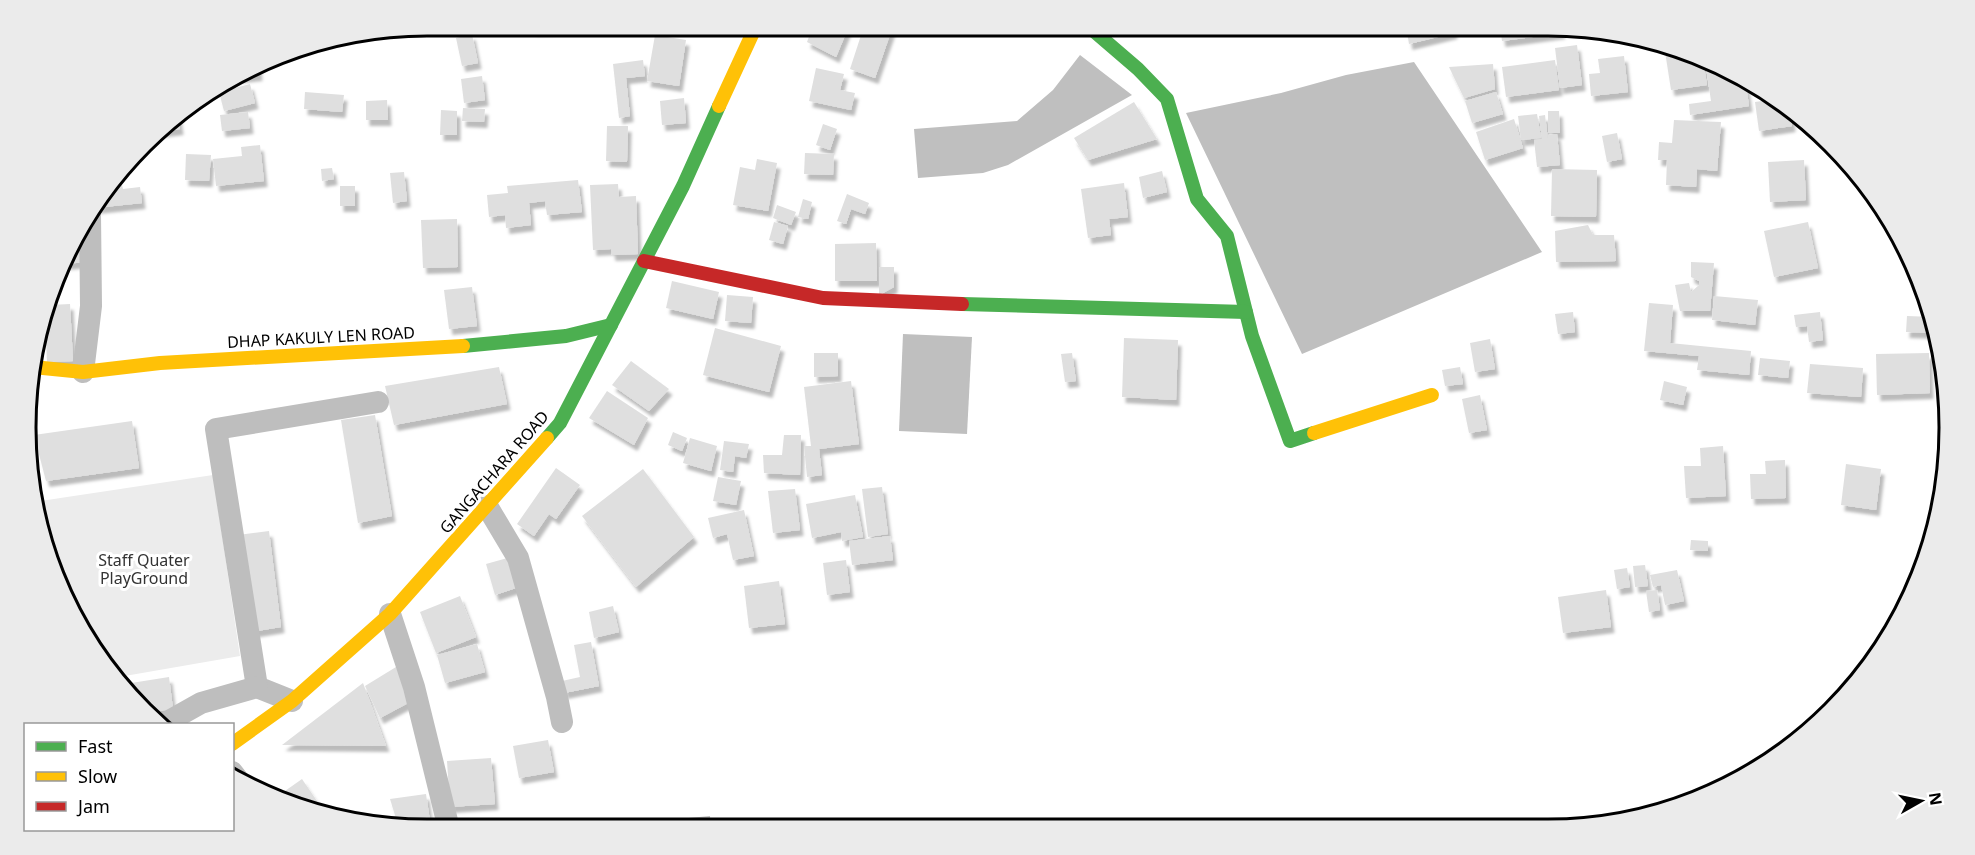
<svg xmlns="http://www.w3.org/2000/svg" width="1975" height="855" viewBox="0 0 1975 855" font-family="'Noto Sans',sans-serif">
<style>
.green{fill:#ececec}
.water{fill:#bfbfbf}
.building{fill:#dfdfdf;filter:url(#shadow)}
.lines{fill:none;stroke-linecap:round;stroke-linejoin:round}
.street{stroke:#bebebe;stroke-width:22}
.fast{stroke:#4caf50;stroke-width:14}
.slow{stroke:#ffc107;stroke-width:14}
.jam{stroke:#c62828;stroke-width:14}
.labels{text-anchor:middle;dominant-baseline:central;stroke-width:6;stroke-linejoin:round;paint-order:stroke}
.street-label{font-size:16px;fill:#000;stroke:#fff}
.park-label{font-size:16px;fill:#333;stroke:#fff}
.rim{fill:none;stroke:#000;stroke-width:3}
</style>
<defs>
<filter id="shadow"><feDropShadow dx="3.5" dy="6" stdDeviation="1.5" flood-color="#0004"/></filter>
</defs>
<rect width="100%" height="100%" fill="#fff"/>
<path class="green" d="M 213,475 L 240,656 L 119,677 L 79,628 L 47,557 L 34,502 Z"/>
<g class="water">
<path d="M 1080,55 L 1132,95 L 1008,165 L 983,173 L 918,178 L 914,129 L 1017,121 L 1053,90 Z"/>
<path d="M 1414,62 L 1542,252 L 1302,354 L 1186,113 L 1281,93 L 1346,75 Z"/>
<path d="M 903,334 L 972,337 L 967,434 L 899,431 Z"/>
<path d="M 710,816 L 711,829 L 570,829 Z"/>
</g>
<g class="building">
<path d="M 533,26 L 552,26 L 552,29 L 533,30 Z"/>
<path d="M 813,26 L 849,26 L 836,57 L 807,42 Z"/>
<path d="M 864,26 L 893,26 L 875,78 L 850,69 Z"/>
<path d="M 1406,26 L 1453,26 L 1454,33 L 1409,44 Z"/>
<path d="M 1500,26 L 1548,26 L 1561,28 L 1562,33 L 1502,41 Z"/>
<path d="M 472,34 L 478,63 L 462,66 L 456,38 Z"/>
<path d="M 655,35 L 686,40 L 679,86 L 647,81 Z"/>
<path d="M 1577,45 L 1582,85 L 1560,88 L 1555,48 Z"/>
<path d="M 1664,45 L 1677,47 L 1703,59 L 1707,85 L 1671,90 Z"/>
<path d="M 1624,56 L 1628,92 L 1591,96 L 1589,74 L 1600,73 L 1598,59 Z"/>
<path d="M 643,60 L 645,76 L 626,78 L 630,116 L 619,118 L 613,64 Z"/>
<path d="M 1555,60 L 1559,90 L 1506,97 L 1502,67 Z"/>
<path d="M 1705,60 L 1732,72 L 1733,79 L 1745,78 L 1749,106 L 1690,115 L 1689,104 L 1711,101 Z"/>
<path d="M 1493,64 L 1495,89 L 1464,98 L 1449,67 Z"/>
<path d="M 258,65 L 259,75 L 231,78 L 230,78 Z"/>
<path d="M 816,68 L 844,74 L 840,90 L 855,93 L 851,110 L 809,101 Z"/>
<path d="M 482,76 L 485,100 L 464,103 L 461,79 Z"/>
<path d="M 250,84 L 255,103 L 224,111 L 219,92 Z"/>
<path d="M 305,92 L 344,95 L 342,112 L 304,109 Z"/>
<path d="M 1496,92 L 1503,114 L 1472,123 L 1465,101 Z"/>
<path d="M 684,98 L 686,123 L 662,125 L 660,101 Z"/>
<path d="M 1776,99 L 1790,109 L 1792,126 L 1759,131 L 1755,102 Z"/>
<path d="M 387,100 L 388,120 L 366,120 L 366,101 Z"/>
<path d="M 1134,102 L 1157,139 L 1088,160 L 1074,138 Z"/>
<path d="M 463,108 L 485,109 L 484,122 L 462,121 Z"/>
<path d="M 441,110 L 457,111 L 457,135 L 440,135 Z"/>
<path d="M 1548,111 L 1559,111 L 1560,133 L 1548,133 Z"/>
<path d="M 248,112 L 250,128 L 222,131 L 220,115 Z"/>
<path d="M 178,114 L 180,129 L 157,132 L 163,125 Z"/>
<path d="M 1537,114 L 1541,138 L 1521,140 L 1518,116 Z"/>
<path d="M 1545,115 L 1548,140 L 1548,135 L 1557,134 L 1560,165 L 1537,167 L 1534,140 L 1542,139 L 1539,116 Z"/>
<path d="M 1514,119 L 1523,148 L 1485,160 L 1476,132 Z"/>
<path d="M 1674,120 L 1721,122 L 1717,171 L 1697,169 L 1696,187 L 1666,185 L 1667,160 L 1658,160 L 1659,142 L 1672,143 Z"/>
<path d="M 823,124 L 837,129 L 830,150 L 816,145 Z"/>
<path d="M 607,126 L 628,126 L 627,162 L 606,161 Z"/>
<path d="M 1617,133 L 1622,159 L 1607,162 L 1602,136 Z"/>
<path d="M 260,145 L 264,181 L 216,186 L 213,159 L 242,156 L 241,147 Z"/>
<path d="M 805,153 L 834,154 L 833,175 L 804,174 Z"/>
<path d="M 186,154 L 211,155 L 209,181 L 185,180 Z"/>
<path d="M 757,159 L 777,163 L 768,211 L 733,205 L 740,167 L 755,170 Z"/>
<path d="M 1804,160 L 1806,200 L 1770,202 L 1768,162 Z"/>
<path d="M 332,168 L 334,179 L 322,181 L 321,169 Z"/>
<path d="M 1552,169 L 1597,170 L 1596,217 L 1551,216 Z"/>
<path d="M 1162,171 L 1167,192 L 1143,198 L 1139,177 Z"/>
<path d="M 404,172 L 407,201 L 393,203 L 390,173 Z"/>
<path d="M 578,180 L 582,212 L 547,215 L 545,201 L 529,203 L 531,225 L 506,228 L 505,215 L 489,217 L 487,195 L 508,193 L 507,186 Z"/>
<path d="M 1124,183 L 1128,217 L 1109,219 L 1111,235 L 1088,238 L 1081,189 Z"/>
<path d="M 618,184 L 619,197 L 636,196 L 638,254 L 612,255 L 611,249 L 593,250 L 590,185 Z"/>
<path d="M 122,185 L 123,189 L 140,187 L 142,203 L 95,208 L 113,186 Z"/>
<rect x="340" y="186" width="15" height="20"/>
<path d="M 847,194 L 869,203 L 865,214 L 851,209 L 846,224 L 837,221 Z"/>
<path d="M 803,199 L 812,202 L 808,219 L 798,217 Z"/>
<path d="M 777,205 L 796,212 L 791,225 L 773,218 Z"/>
<path d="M 457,219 L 458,267 L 423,268 L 421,220 Z"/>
<path d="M 774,222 L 788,226 L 783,244 L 769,240 Z"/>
<path d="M 1808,222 L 1818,268 L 1774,277 L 1764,231 Z"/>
<path d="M 1588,225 L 1593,235 L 1614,235 L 1616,261 L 1556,262 L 1555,231 Z"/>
<path d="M 876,243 L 877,281 L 835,281 L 835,244 Z"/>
<path d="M 86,247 L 86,262 L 65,264 L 71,248 Z"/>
<path d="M 1691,262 L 1714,263 L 1710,311 L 1680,311 L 1675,285 L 1689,283 L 1691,292 L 1699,285 L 1699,281 L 1691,277 Z"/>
<path d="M 879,267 L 894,267 L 894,287 L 879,295 Z"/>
<path d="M 672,281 L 719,292 L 713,319 L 666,308 Z"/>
<path d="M 472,287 L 477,326 L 449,329 L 444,290 Z"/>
<path d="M 727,295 L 753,297 L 751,323 L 725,321 Z"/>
<path d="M 1714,296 L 1758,300 L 1755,325 L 1712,320 Z"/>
<path d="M 1649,303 L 1673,305 L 1670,343 L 1751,351 L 1749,375 L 1697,370 L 1699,356 L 1644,351 Z"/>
<path d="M 70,304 L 73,361 L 47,362 L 45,318 L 50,305 Z"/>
<path d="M 1573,312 L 1575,332 L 1558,334 L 1555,314 Z"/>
<path d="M 1820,312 L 1823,340 L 1809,342 L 1807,326 L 1796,327 L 1794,315 Z"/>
<path d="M 1907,316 L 1933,317 L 1937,333 L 1906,332 Z"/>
<path d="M 715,328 L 781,346 L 769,392 L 703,375 Z"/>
<path d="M 1124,338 L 1178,340 L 1176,400 L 1122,397 Z"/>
<path d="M 1490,339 L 1495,369 L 1475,372 L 1470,343 Z"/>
<path d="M 814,353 L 838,353 L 838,376 L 814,377 Z"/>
<path d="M 1072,353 L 1076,381 L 1065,382 L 1061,354 Z"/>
<path d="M 1929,353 L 1930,393 L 1877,395 L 1876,354 Z"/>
<path d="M 1760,358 L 1790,361 L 1788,378 L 1758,375 Z"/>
<path d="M 631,361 L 669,389 L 649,411 L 612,385 Z"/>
<path d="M 1810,364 L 1863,368 L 1861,397 L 1807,393 Z"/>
<path d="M 499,367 L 507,404 L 394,425 L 385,386 Z"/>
<path d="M 1460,367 L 1463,384 L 1445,386 L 1442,370 Z"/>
<path d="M 851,381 L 859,444 L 819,449 L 822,475 L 807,477 L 804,446 L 811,446 L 804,387 Z"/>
<path d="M 1664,381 L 1687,387 L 1683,405 L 1660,400 Z"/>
<path d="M 607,391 L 648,418 L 634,445 L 589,418 Z"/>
<path d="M 1480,395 L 1487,430 L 1469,433 L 1462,399 Z"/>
<path d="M 375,415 L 392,516 L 358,523 L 341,420 Z"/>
<path d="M 132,421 L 139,468 L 46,481 L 34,435 Z"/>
<path d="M 673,432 L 687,438 L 682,451 L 668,445 Z"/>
<path d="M 784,435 L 801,435 L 800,475 L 764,473 L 763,455 L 782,455 Z"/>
<path d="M 690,438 L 717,446 L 711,471 L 683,463 Z"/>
<path d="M 724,441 L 749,444 L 746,458 L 735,456 L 733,472 L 720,470 Z"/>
<path d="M 1723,446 L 1726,496 L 1686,498 L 1684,466 L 1701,466 L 1700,448 Z"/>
<path d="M 1785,460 L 1786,498 L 1751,499 L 1750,474 L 1766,474 L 1765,461 Z"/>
<path d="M 1846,464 L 1881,469 L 1876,510 L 1841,505 Z"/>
<path d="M 556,468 L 580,485 L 556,519 L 549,514 L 534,536 L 517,524 Z"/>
<path d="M 643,469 L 694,537 L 636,587 L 582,516 Z"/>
<path d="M 718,477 L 741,481 L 736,505 L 713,501 Z"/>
<path d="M 882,487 L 888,534 L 868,537 L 862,489 Z"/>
<path d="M 795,489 L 800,530 L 773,533 L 768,491 Z"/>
<path d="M 855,495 L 863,537 L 842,541 L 841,532 L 812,538 L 806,504 Z"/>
<path d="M 744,510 L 754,556 L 733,560 L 727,534 L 713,538 L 708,518 Z"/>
<path d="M 269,531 L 281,627 L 251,632 L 238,535 Z"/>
<path d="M 890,536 L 893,560 L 852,565 L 849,541 Z"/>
<path d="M 1691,540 L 1708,541 L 1708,551 L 1690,550 Z"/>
<path d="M 511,557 L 519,587 L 495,595 L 486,564 Z"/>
<path d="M 846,560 L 850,592 L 827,595 L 823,563 Z"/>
<path d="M 1645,565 L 1648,586 L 1635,587 L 1633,566 Z"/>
<path d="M 1627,568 L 1630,587 L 1617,589 L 1614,570 Z"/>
<path d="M 1677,570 L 1684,601 L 1665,605 L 1661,585 L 1653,587 L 1650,575 Z"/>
<path d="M 779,581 L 785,624 L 749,628 L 744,586 Z"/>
<path d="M 1606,590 L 1611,627 L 1563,633 L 1558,597 Z"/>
<path d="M 1657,590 L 1660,610 L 1649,612 L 1646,591 Z"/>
<path d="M 460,596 L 476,637 L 436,653 L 420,612 Z"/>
<path d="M 613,606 L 619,632 L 594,638 L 589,612 Z"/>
<path d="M 591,642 L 599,686 L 564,693 L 562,681 L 580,677 L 574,645 Z"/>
<path d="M 477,644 L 485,672 L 445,683 L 437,655 Z"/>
<path d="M 396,667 L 410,702 L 380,718 L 365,686 Z"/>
<path d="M 169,677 L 173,709 L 149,713 L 125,684 Z"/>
<path d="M 363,683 L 386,746 L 282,745 Z"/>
<path d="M 548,740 L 554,772 L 519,778 L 513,746 Z"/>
<path d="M 491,758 L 495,804 L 450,807 L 447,761 Z"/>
<path d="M 302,779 L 325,813 L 298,808 L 275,798 Z"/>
<path d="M 426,794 L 431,828 L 427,829 L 398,825 L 390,799 Z"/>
</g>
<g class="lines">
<g class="street">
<path d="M 83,372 L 91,306 L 90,214"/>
<path d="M 487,506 L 518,558 L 557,697 L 562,722"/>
<path d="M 390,614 L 414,687 L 449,829"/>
<path d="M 292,701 L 257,687 L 216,429 L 378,402"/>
<path d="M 157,723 L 169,721 L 201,703 L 257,687"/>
<path d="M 232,772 L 239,781"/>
</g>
<g class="fast">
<path d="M 1088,26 L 1138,69 L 1167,99 L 1197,199 L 1227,236 L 1252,336 L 1290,441 L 1314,433"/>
<path d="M 962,304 L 1246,312"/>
<path d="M 463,346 L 566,336 L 611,325"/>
<path d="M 547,438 L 560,423 L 683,186 L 719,106"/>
</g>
<g class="slow">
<path d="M 719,106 L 756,26"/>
<path d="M 33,367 L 83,372 L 160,363 L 463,346"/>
<path d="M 1314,433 L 1432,395"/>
<path d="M 232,744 L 292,701 L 390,614 L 547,438"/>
</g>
<path class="jam" d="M 644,261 L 823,298 L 962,304"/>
</g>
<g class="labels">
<g class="street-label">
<text transform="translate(321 337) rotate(-3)">DHAP KAKULY LEN ROAD</text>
<text transform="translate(494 472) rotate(-49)">GANGACHARA ROAD</text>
</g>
<g class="park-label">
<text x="144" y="560">Staff Quater<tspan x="144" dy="18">PlayGround</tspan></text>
</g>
</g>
<path d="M0 0H1975V855H0ZM427 36H1548A391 391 0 0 1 1939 427V428A391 391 0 0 1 1548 819H427A391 391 0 0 1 36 428V427A391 391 0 0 1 427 36Z" fill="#ebebeb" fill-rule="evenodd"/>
<path class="rim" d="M427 36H1548A391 391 0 0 1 1939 427V428A391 391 0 0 1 1548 819H427A391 391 0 0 1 36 428V427A391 391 0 0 1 427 36Z"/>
<rect x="24" y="723" width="210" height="108" fill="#ffffff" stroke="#999999" stroke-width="1.5"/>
<rect x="36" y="742" width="30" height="9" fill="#4caf50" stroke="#999999" stroke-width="1.5"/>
<text x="78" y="753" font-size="18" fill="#000000">Fast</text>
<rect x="36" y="772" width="30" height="9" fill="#ffc107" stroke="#999999" stroke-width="1.5"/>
<text x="78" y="783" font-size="18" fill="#000000">Slow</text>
<rect x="36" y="802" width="30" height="9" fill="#c62828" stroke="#999999" stroke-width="1.5"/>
<text x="78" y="813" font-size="18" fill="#000000">Jam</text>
<g transform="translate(1921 801) rotate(81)" stroke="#ffffff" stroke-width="4.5" paint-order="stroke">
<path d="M0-4.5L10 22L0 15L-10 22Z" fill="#000000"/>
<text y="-9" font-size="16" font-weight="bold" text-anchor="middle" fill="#000000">N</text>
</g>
</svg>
